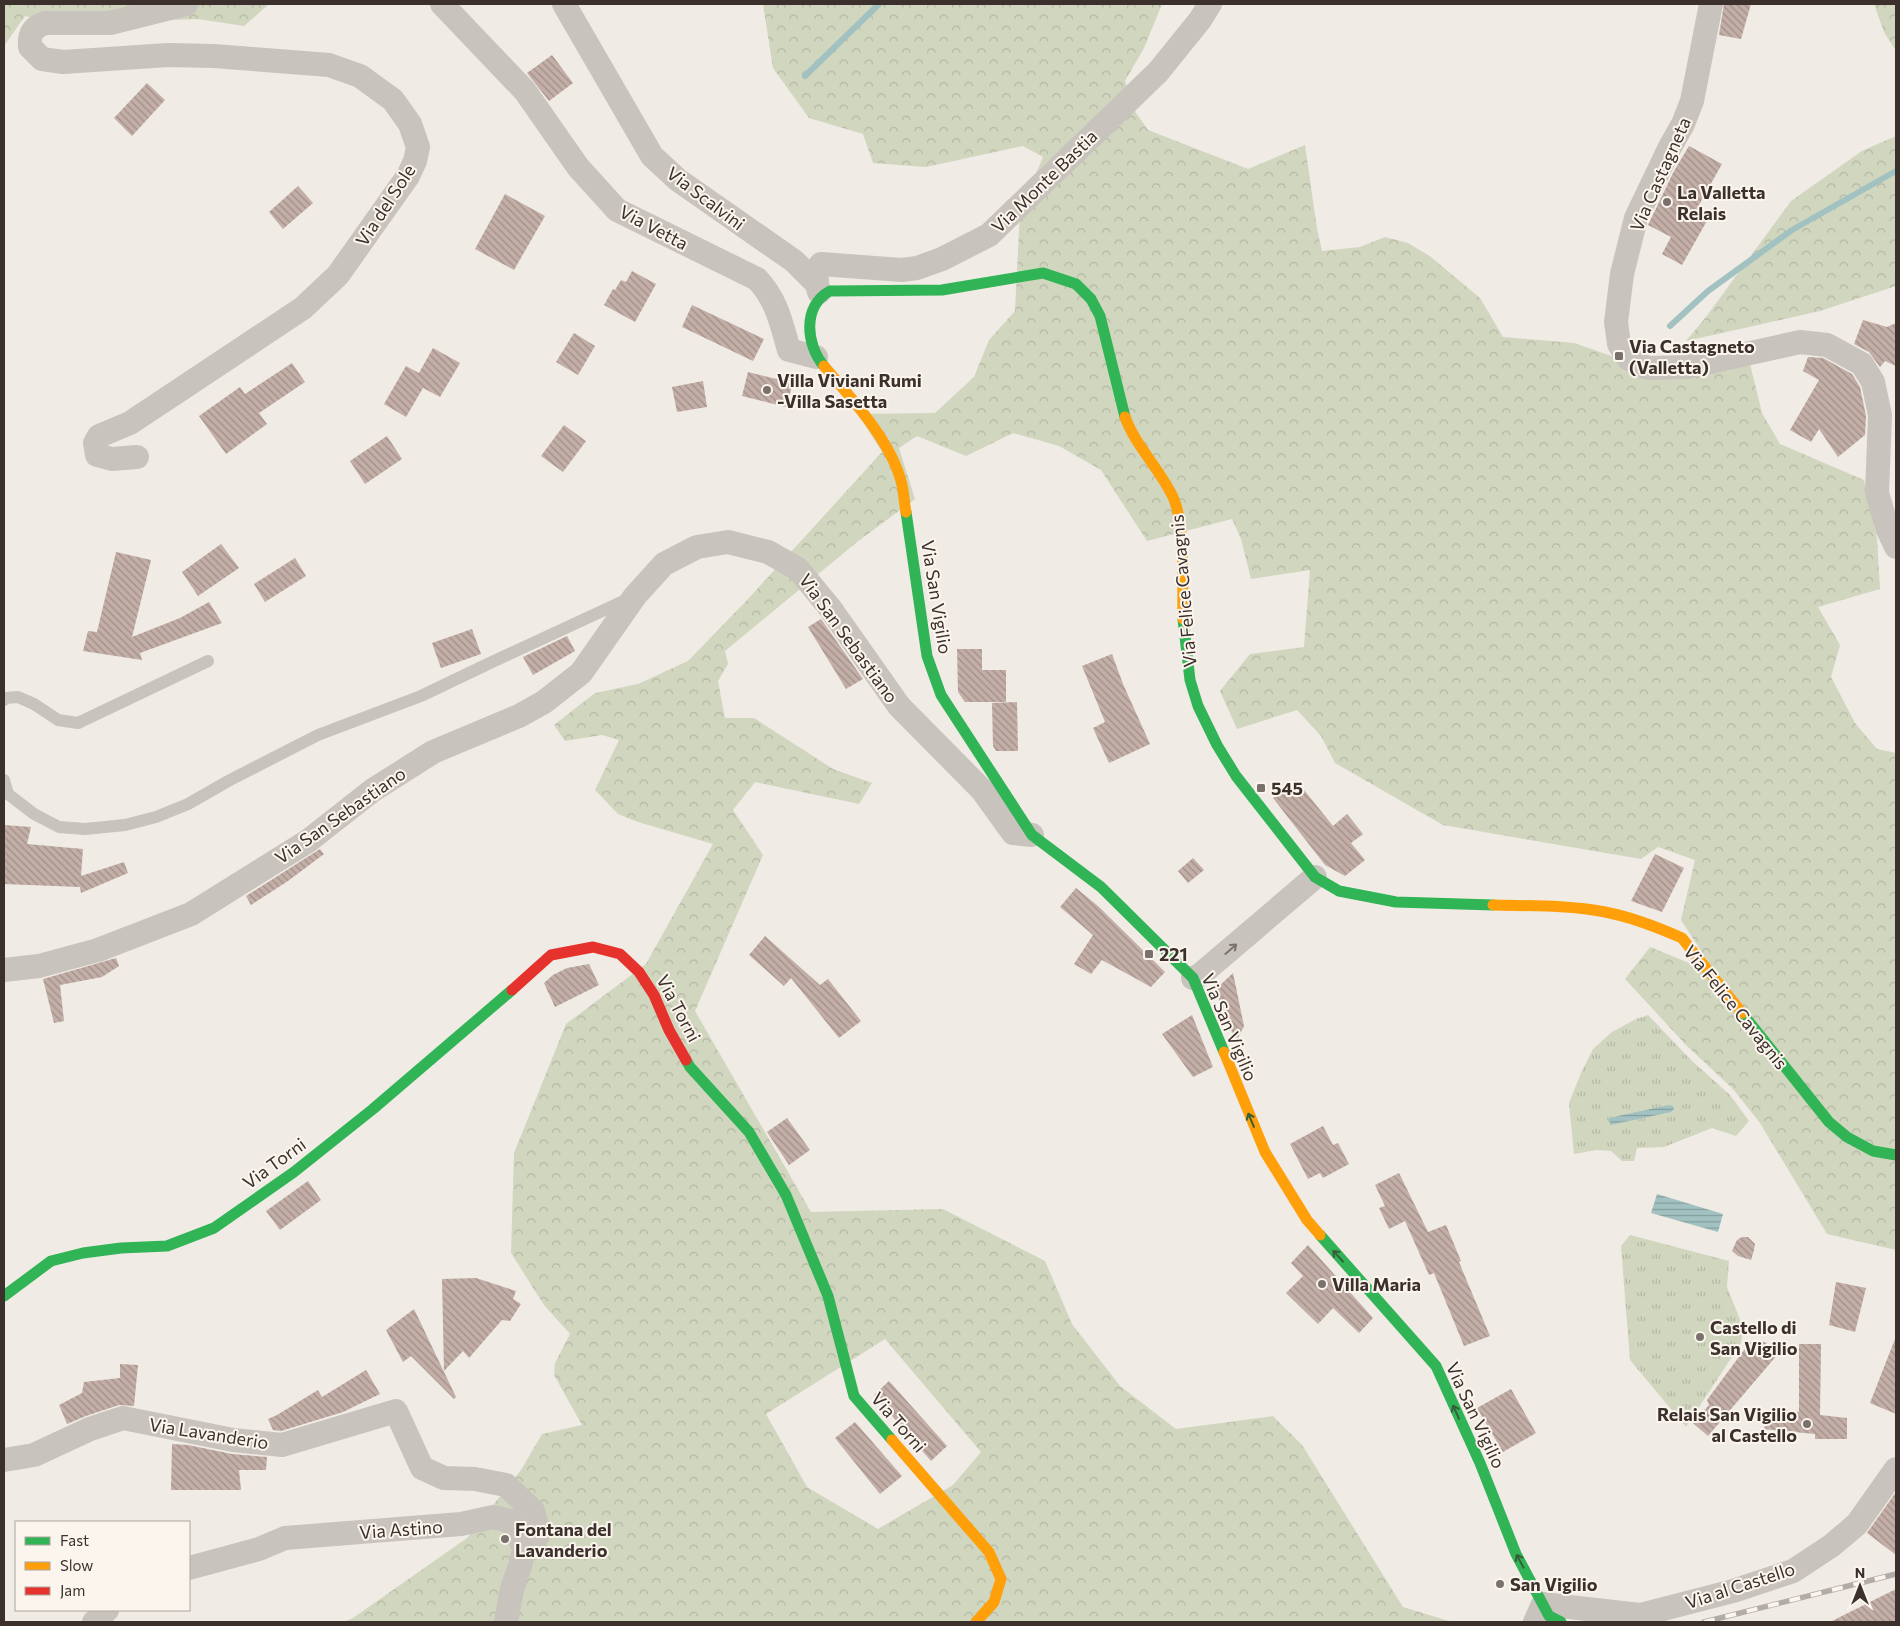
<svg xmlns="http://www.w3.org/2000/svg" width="1900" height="1626" viewBox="0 0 1900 1626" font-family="Commissioner,sans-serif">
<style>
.forest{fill:url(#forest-crowns);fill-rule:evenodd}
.park{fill:url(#park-tufts)}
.water{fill:url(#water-rules)}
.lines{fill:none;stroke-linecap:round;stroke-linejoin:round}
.stream{stroke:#a1c2c1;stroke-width:6}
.building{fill:url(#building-back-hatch)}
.lane{stroke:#c9c3be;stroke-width:12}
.street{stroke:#c9c3be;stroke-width:24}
.fast{stroke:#30b455;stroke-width:11}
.slow{stroke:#ff9f0a;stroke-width:11}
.jam{stroke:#e5322d;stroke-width:11}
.rail-casing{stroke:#b1aca8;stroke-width:5.5}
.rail{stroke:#fbf5ee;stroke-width:4;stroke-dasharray:11;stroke-linecap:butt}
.oneway{stroke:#7b726d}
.oneway2{stroke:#375e3a}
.poi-dot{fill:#7a716c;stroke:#fbf5ee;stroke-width:2}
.labels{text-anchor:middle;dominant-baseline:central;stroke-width:4;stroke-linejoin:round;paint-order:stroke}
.street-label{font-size:18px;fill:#3b302b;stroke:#fbf5ee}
.poi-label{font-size:18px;font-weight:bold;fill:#3b302b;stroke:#fbf5ee;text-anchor:start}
</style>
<defs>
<pattern id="forest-crowns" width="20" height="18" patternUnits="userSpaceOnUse" patternTransform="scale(1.25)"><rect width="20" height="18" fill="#d1d6bf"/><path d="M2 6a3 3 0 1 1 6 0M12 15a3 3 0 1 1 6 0" fill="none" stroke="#b4b8a4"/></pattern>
<pattern id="park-tufts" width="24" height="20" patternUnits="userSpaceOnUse" patternTransform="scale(1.25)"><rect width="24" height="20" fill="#d1d6bf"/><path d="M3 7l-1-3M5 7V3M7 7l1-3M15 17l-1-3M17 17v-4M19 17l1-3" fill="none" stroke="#b4b8a4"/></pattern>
<pattern id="water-rules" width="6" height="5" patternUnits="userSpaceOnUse" patternTransform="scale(1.25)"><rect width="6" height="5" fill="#a1c2c1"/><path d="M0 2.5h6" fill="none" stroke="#849e9d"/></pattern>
<pattern id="building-back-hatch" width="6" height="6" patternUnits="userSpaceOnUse" patternTransform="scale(1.25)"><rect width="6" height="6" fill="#c3afa7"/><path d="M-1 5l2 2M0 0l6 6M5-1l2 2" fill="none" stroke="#a08f88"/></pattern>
</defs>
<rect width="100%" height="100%" fill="#f0ebe5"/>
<g class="forest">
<path d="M 4,4 L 269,4 L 244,26 L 198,19 L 53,24 L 25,16 L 4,46 Z"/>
<path d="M 763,4 L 1162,4 L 1144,48 L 1125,81 L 1136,113 L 1148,130 L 1248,169 L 1305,145 L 1317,229 L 1322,251 L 1360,247 L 1385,237 L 1408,243 L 1431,257 L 1480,298 L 1503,337 L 1574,343 L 1626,361 L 1750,364 L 1762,413 L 1780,444 L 1864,480 L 1877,538 L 1880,589 L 1818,607 L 1840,645 L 1831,677 L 1855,723 L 1877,749 L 1896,753 L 1896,1250 L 1827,1234 L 1760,1123 L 1733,1089 L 1687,1046 L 1625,979 L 1650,947 L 1716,974 L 1681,920 L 1695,860 L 1658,847 L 1641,859 L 1443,825 L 1335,763 L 1321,736 L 1297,710 L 1237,729 L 1220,691 L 1250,654 L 1304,647 L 1310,570 L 1251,579 L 1241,539 L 1232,519 L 1147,541 L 1101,470 L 1059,446 L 1013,433 L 966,456 L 917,436 L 899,448 L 915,499 L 857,542 L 725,651 L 728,664 L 718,681 L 725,718 L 754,718 L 833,769 L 872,783 L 859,804 L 755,782 L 733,810 L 763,855 L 695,1011 L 811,1212 L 943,1209 L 1045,1261 L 1072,1324 L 1120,1386 L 1176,1429 L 1273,1416 L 1302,1445 L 1403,1607 L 1452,1622 L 344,1622 L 353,1618 L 467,1538 L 521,1470 L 542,1434 L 582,1425 L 554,1375 L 555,1363 L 570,1334 L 544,1305 L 511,1253 L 514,1153 L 566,1024 L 646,964 L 713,844 L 638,822 L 618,814 L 595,790 L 619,740 L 602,735 L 565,741 L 554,725 L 595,693 L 638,684 L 688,661 L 750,597 L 882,452 L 858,414 L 935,413 L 974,377 L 989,340 L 1015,311 L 1020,211 L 1043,157 L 1023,146 L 926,167 L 873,163 L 863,134 L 809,118 L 773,68 ZM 885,1339 L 981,1452 L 953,1485 L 878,1529 L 807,1487 L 766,1414 Z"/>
<path d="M 1874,4 L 1896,4 L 1896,51 L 1884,32 Z"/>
<path d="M 1896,136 L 1896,286 L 1820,311 L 1686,341 L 1706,317 L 1791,201 L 1862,151 Z"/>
</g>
<g class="park">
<path d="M 1648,1015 L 1691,1060 L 1730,1095 L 1749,1121 L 1736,1136 L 1712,1128 L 1664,1147 L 1637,1148 L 1634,1161 L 1622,1161 L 1611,1151 L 1596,1150 L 1574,1154 L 1569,1103 L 1581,1073 L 1593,1049 L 1612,1032 L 1636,1019 Z"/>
<path d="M 1630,1235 L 1729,1261 L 1727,1287 L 1743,1327 L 1741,1343 L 1686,1427 L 1630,1360 L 1621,1246 Z"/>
</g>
<g class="water">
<path d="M 1669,1105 L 1673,1106 L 1674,1109 L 1671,1112 L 1610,1125 L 1609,1118 Z"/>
<path d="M 1657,1194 L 1723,1214 L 1718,1232 L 1651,1213 Z"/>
</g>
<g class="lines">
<g class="stream">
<path d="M 805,76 L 879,4"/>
<path d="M 1670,326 L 1708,291 L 1792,230 L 1896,171"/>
</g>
</g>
<g class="building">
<path d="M 1724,4 L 1751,4 L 1741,39 L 1719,35 Z"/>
<path d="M 552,55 L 573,83 L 549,101 L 527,73 Z"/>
<path d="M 147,83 L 165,100 L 132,136 L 114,118 Z"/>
<path d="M 1689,146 L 1722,164 L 1695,212 L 1708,219 L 1682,265 L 1662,254 L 1671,237 L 1648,225 L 1674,171 Z"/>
<path d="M 298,186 L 313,203 L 283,229 L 269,212 Z"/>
<path d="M 505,194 L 545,216 L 514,270 L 475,249 Z"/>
<path d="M 632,271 L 656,284 L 635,322 L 604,305 L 613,289 L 615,290 L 621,280 L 626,282 Z"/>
<path d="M 692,305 L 764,339 L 753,361 L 682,327 Z"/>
<path d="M 1863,320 L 1887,327 L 1896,323 L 1896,366 L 1885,361 L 1880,367 L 1869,352 L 1854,344 Z"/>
<path d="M 574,333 L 595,346 L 578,375 L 556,362 Z"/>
<path d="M 433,348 L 460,363 L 440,397 L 423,388 L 406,417 L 384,404 L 406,366 L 419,373 Z"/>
<path d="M 1808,357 L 1823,358 L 1852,374 L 1860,387 L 1866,416 L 1865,435 L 1838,457 L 1819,429 L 1811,442 L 1790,430 L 1819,380 L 1803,371 Z"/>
<path d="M 292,363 L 305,382 L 259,413 L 267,424 L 226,454 L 199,416 L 240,387 L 245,394 Z"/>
<path d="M 748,372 L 793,383 L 786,407 L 742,396 Z"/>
<path d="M 703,381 L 707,407 L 677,412 L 672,387 Z"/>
<path d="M 564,425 L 586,441 L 563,472 L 541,456 Z"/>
<path d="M 387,436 L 402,459 L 365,484 L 350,461 Z"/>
<path d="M 221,544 L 239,568 L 198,596 L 182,572 Z"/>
<path d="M 116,552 L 151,560 L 132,637 L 180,618 L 209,602 L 222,623 L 140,653 L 142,660 L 83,651 L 88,631 L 97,632 Z"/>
<path d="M 295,558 L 306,576 L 265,602 L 254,584 Z"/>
<path d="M 821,619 L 863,679 L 846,689 L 808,627 Z"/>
<path d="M 472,629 L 481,654 L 441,668 L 432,643 Z"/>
<path d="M 567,636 L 575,651 L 533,675 L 523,657 Z"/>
<path d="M 957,649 L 982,649 L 982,670 L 1006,670 L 1006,702 L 965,702 L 958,692 Z"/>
<path d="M 1112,654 L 1123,684 L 1150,744 L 1109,763 L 1093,728 L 1105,722 L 1082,666 Z"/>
<path d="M 1017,702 L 1018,751 L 996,751 L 993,746 L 992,703 Z"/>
<path d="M 1296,780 L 1333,826 L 1347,814 L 1363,834 L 1351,843 L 1365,860 L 1345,876 L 1325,865 L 1273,798 Z"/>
<path d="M 4,825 L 31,827 L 27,844 L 83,849 L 81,876 L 124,862 L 128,873 L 81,893 L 80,887 L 4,884 Z"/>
<path d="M 320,849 L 324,854 L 288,881 L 251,905 L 246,896 Z"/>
<path d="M 1655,854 L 1684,868 L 1662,912 L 1631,901 Z"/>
<path d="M 1193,858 L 1204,870 L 1188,883 L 1178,871 Z"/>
<path d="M 1076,888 L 1098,906 L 1165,972 L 1151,987 L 1102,960 L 1091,974 L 1074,964 L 1093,935 L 1060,907 Z"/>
<path d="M 765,936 L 820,985 L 828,979 L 861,1021 L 839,1038 L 791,978 L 784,986 L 749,955 Z"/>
<path d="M 116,958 L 119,966 L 102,977 L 60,985 L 64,1021 L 54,1023 L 43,979 Z"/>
<path d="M 589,964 L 599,985 L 555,1007 L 544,983 L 553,975 L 567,968 Z"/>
<path d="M 1233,973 L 1244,1026 L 1236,1042 L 1215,990 Z"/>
<path d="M 1192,1015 L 1213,1067 L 1193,1077 L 1162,1034 Z"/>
<path d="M 787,1118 L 810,1150 L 789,1165 L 767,1132 Z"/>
<path d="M 1323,1126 L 1333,1145 L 1338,1143 L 1349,1164 L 1323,1178 L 1320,1173 L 1308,1179 L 1290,1144 Z"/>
<path d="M 1399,1173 L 1428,1232 L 1446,1225 L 1461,1261 L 1459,1262 L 1490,1336 L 1464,1346 L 1434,1273 L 1429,1275 L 1405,1221 L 1389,1229 L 1379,1208 L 1385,1206 L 1375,1185 Z"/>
<path d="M 308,1181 L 321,1200 L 280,1230 L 266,1211 Z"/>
<path d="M 1742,1237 L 1748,1237 L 1755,1244 L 1754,1250 L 1751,1260 L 1738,1256 L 1732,1251 L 1737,1240 Z"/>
<path d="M 1308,1245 L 1373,1318 L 1359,1333 L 1333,1308 L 1318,1324 L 1286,1293 L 1303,1276 L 1291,1263 Z"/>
<path d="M 476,1278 L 516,1291 L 513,1299 L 521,1304 L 510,1321 L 502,1320 L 469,1358 L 463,1351 L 444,1371 L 442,1279 Z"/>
<path d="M 1836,1282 L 1866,1288 L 1855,1332 L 1829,1325 Z"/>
<path d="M 414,1309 L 456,1397 L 454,1399 L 411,1356 L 403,1362 L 386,1330 Z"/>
<path d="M 1895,1339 L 1896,1339 L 1896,1414 L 1870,1403 Z"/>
<path d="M 1750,1342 L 1765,1342 L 1778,1354 L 1708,1436 L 1693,1423 L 1709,1405 L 1707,1400 Z"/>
<path d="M 1799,1344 L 1821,1344 L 1820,1415 L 1847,1418 L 1847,1439 L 1815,1439 L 1815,1434 L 1763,1429 L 1778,1409 L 1799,1412 Z"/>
<path d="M 120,1364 L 138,1365 L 134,1406 L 119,1405 L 86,1416 L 67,1424 L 59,1405 L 82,1393 L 84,1382 L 120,1378 Z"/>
<path d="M 366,1370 L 380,1394 L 343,1412 L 281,1431 L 273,1430 L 268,1419 L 277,1415 L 318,1390 L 322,1397 Z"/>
<path d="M 889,1381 L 947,1446 L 931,1461 L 874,1395 Z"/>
<path d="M 1511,1389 L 1536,1433 L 1503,1452 L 1477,1408 Z"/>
<path d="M 855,1422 L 902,1476 L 880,1494 L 835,1438 Z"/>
<path d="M 172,1444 L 188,1445 L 232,1454 L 267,1457 L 266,1470 L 239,1470 L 241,1490 L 171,1490 Z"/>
<path d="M 1896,1492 L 1896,1555 L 1867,1533 Z"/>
<path d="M 1896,1589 L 1896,1622 L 1830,1622 Z"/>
</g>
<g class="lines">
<g class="lane">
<path d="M 4,700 L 5,698 L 18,697 L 34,704 L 58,720 L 78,723 L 208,661"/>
<path d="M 4,780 L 8,794 L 34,814 L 59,827 L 85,829 L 125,825 L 156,817 L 188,804 L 230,780 L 318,735 L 421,696 L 492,662 L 628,599"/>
</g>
<g class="street">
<path d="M 442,4 L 525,91 L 578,167 L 617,210 L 757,279 C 777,300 781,323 789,350 L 816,357"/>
<path d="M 564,4 L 652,156 L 678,180 L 794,261 L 817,284 L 819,292"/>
<path d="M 1711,4 L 1692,101 L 1683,124 L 1670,147 L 1636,218 L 1622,274 L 1616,322 L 1619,344 L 1629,359 L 1648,368 L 1687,367 L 1800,342 L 1827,345 L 1862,364 L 1873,382 L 1880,415 L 1877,493 L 1888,530 L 1896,547"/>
<path d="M 817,284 L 816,270 L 821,264 L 902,270 L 917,268 L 942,259 L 989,235 L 1158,72 L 1200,20 L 1210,4"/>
<path d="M 137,457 L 112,459 L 97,455 L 95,443 L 99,436 L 130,423 L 303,308 L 338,275 L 408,176 L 415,161 L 418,147 L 410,124 L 393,100 L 360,76 L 329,65 L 214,56 L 168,55 L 63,62 L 42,59 L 30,47 C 29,34 32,28 45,23 L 110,23 L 186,4"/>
<path d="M 4,970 L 39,966 L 98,950 L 191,914 L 308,841 L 373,790 L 433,752 L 519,716 L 544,702 L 581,673 L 635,596 L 664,564 L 697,547 L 728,542 L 768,552 L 798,569 L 830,608 L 899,706 L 982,790 L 1013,833 L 1032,835"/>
<path d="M 1193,978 L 1200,975 L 1315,877"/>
<path d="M 4,1460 L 34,1455 L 90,1429 L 123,1418 L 233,1440 L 282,1445 L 396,1411 L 422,1468 L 444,1478 L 475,1479 L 506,1485 L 533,1511 L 539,1532 L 534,1543 L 524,1548"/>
<path d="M 189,1568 L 259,1549 L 285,1538 L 461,1524 L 493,1517 L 510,1521 L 524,1548 L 521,1563 L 512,1589 L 506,1622"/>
<path d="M 94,1622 L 107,1610"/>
<path d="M 1535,1622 L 1543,1604 L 1640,1615 L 1733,1591 L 1793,1571 L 1831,1546 L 1857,1524 L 1896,1469"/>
</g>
<g class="fast">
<path d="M 824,366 C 806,345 802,306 830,291 L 942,290 L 1043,273 L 1076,284 L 1091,299 L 1100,316 L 1125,417"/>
<path d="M 906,512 L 927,656 L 941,695 L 1032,835 L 1101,887 L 1193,978 L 1224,1052"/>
<path d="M 1183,619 L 1190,680 L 1198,706 L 1217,745 L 1236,776 L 1315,877 L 1339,891 L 1396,902 L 1493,905"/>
<path d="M 1742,1013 L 1829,1122 L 1847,1137 L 1873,1151 L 1896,1155"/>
<path d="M 686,1060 L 690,1067 L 749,1132 L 786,1195 L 828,1296 L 854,1396 L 892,1440"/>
<path d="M 1320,1235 L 1436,1366 L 1480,1463 L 1516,1554 L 1549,1616 L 1561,1622"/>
<path d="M 4,1296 L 51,1261 L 83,1253 L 121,1248 L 167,1246 L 214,1228 L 294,1172 L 373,1109 L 512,990"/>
</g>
<g class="slow">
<path d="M 824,366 C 851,398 890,440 901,481 C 904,491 904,502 906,512"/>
<path d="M 1125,417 C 1136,447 1160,469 1173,497 C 1186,525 1182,586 1183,619"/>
<path d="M 1493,905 C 1530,906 1569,905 1605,912 C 1632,917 1657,927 1682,938 L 1742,1013"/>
<path d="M 1224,1052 L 1265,1152 L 1307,1220 L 1320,1235"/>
<path d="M 892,1440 L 989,1552 L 1001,1579 L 994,1602 L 976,1622"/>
</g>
<path class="jam" d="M 512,990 L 551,955 L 593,947 L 620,954 L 639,972 L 654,995 L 669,1030 L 686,1060"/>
<defs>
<path id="rail" d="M 1704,1622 L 1896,1574"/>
</defs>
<use href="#rail" class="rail-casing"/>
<use href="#rail" class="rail"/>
</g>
<defs><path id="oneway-shaft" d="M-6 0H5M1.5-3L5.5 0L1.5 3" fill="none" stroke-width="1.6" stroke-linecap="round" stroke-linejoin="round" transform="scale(1.25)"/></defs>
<use class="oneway" href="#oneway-shaft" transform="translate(1231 949) rotate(-41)"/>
<g class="oneway2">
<use href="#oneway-shaft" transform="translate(1251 1120) rotate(-113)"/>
<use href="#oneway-shaft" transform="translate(1338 1256) rotate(-132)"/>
<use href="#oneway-shaft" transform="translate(1456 1412) rotate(-114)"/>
<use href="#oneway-shaft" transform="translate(1520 1561) rotate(-118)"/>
</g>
<g class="poi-dot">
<circle cx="1667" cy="202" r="5"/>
<rect x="1614" y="351" width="10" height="10" rx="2.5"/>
<circle cx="767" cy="390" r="5"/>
<rect x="1256" y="783" width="10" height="10" rx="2.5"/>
<rect x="1144" y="949" width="10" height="10" rx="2.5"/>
<circle cx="1322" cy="1284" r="5"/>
<circle cx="1700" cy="1337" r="5"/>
<circle cx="1807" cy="1424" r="5"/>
<circle cx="505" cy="1539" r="5"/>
<circle cx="1500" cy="1584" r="5"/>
</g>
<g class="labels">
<g class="street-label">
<text transform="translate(1660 174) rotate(-66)">Via Castagneta</text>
<text transform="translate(1044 181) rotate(-44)">Via Monte Bastia</text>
<text transform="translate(706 198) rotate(37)">Via Scalvini</text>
<text transform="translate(385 205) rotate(-57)">Via del Sole</text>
<text transform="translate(654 227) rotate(28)">Via Vetta</text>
<text transform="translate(1183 591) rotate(-95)">Via Felice Cavagnis</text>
<text transform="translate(937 597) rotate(81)">Via San Vigilio</text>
<text transform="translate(849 638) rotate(54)">Via San Sebastiano</text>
<text transform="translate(340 815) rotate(-35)">Via San Sebastiano</text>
<text transform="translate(1736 1007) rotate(51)">Via Felice Cavagnis</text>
<text transform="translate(679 1008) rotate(62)">Via Torni</text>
<text transform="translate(1230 1027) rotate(67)">Via San Vigilio</text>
<text transform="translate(274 1163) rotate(-36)">Via Torni</text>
<text transform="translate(1476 1415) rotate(65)">Via San Vigilio</text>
<text transform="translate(899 1422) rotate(49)">Via Torni</text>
<text transform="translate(209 1433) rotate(9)">Via Lavanderio</text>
<text transform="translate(401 1529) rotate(-4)">Via Astino</text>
<text transform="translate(1740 1585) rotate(-18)">Via al Castello</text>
</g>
<g class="poi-label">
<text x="1677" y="192">La Valletta<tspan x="1677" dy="21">Relais</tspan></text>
<text x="1629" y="346">Via Castagneto<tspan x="1629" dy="21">(Valletta)</tspan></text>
<text x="777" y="380">Villa Viviani Rumi<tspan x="777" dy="21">-Villa Sasetta</tspan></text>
<text x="1271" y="788">545</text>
<text x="1159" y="954">221</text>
<text x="1332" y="1284">Villa Maria</text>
<text x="1710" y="1327">Castello di<tspan x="1710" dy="21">San Vigilio</tspan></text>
<text x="1797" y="1414" text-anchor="end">Relais San Vigilio<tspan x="1797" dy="21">al Castello</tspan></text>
<text x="515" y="1529">Fontana del<tspan x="515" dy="21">Lavanderio</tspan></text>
<text x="1510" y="1584">San Vigilio</text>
</g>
</g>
<rect width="1900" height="1626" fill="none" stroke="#3b302b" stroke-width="10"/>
<rect x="15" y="1521" width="175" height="90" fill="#fbf5ee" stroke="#aea6a0"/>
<rect x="25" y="1537" width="25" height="8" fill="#30b455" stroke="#aea6a0"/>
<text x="60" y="1546" font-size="15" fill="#3b302b">Fast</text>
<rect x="25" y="1562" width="25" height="8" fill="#ff9f0a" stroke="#aea6a0"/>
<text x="60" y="1571" font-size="15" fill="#3b302b">Slow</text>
<rect x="25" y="1587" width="25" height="8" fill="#e5322d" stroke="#aea6a0"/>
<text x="60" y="1596" font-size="15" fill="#3b302b">Jam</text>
<g transform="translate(1860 1586)" stroke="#fbf5ee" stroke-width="4" paint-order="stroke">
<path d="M0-4L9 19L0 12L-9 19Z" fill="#3b302b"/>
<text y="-8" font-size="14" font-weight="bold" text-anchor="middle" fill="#3b302b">N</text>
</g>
</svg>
